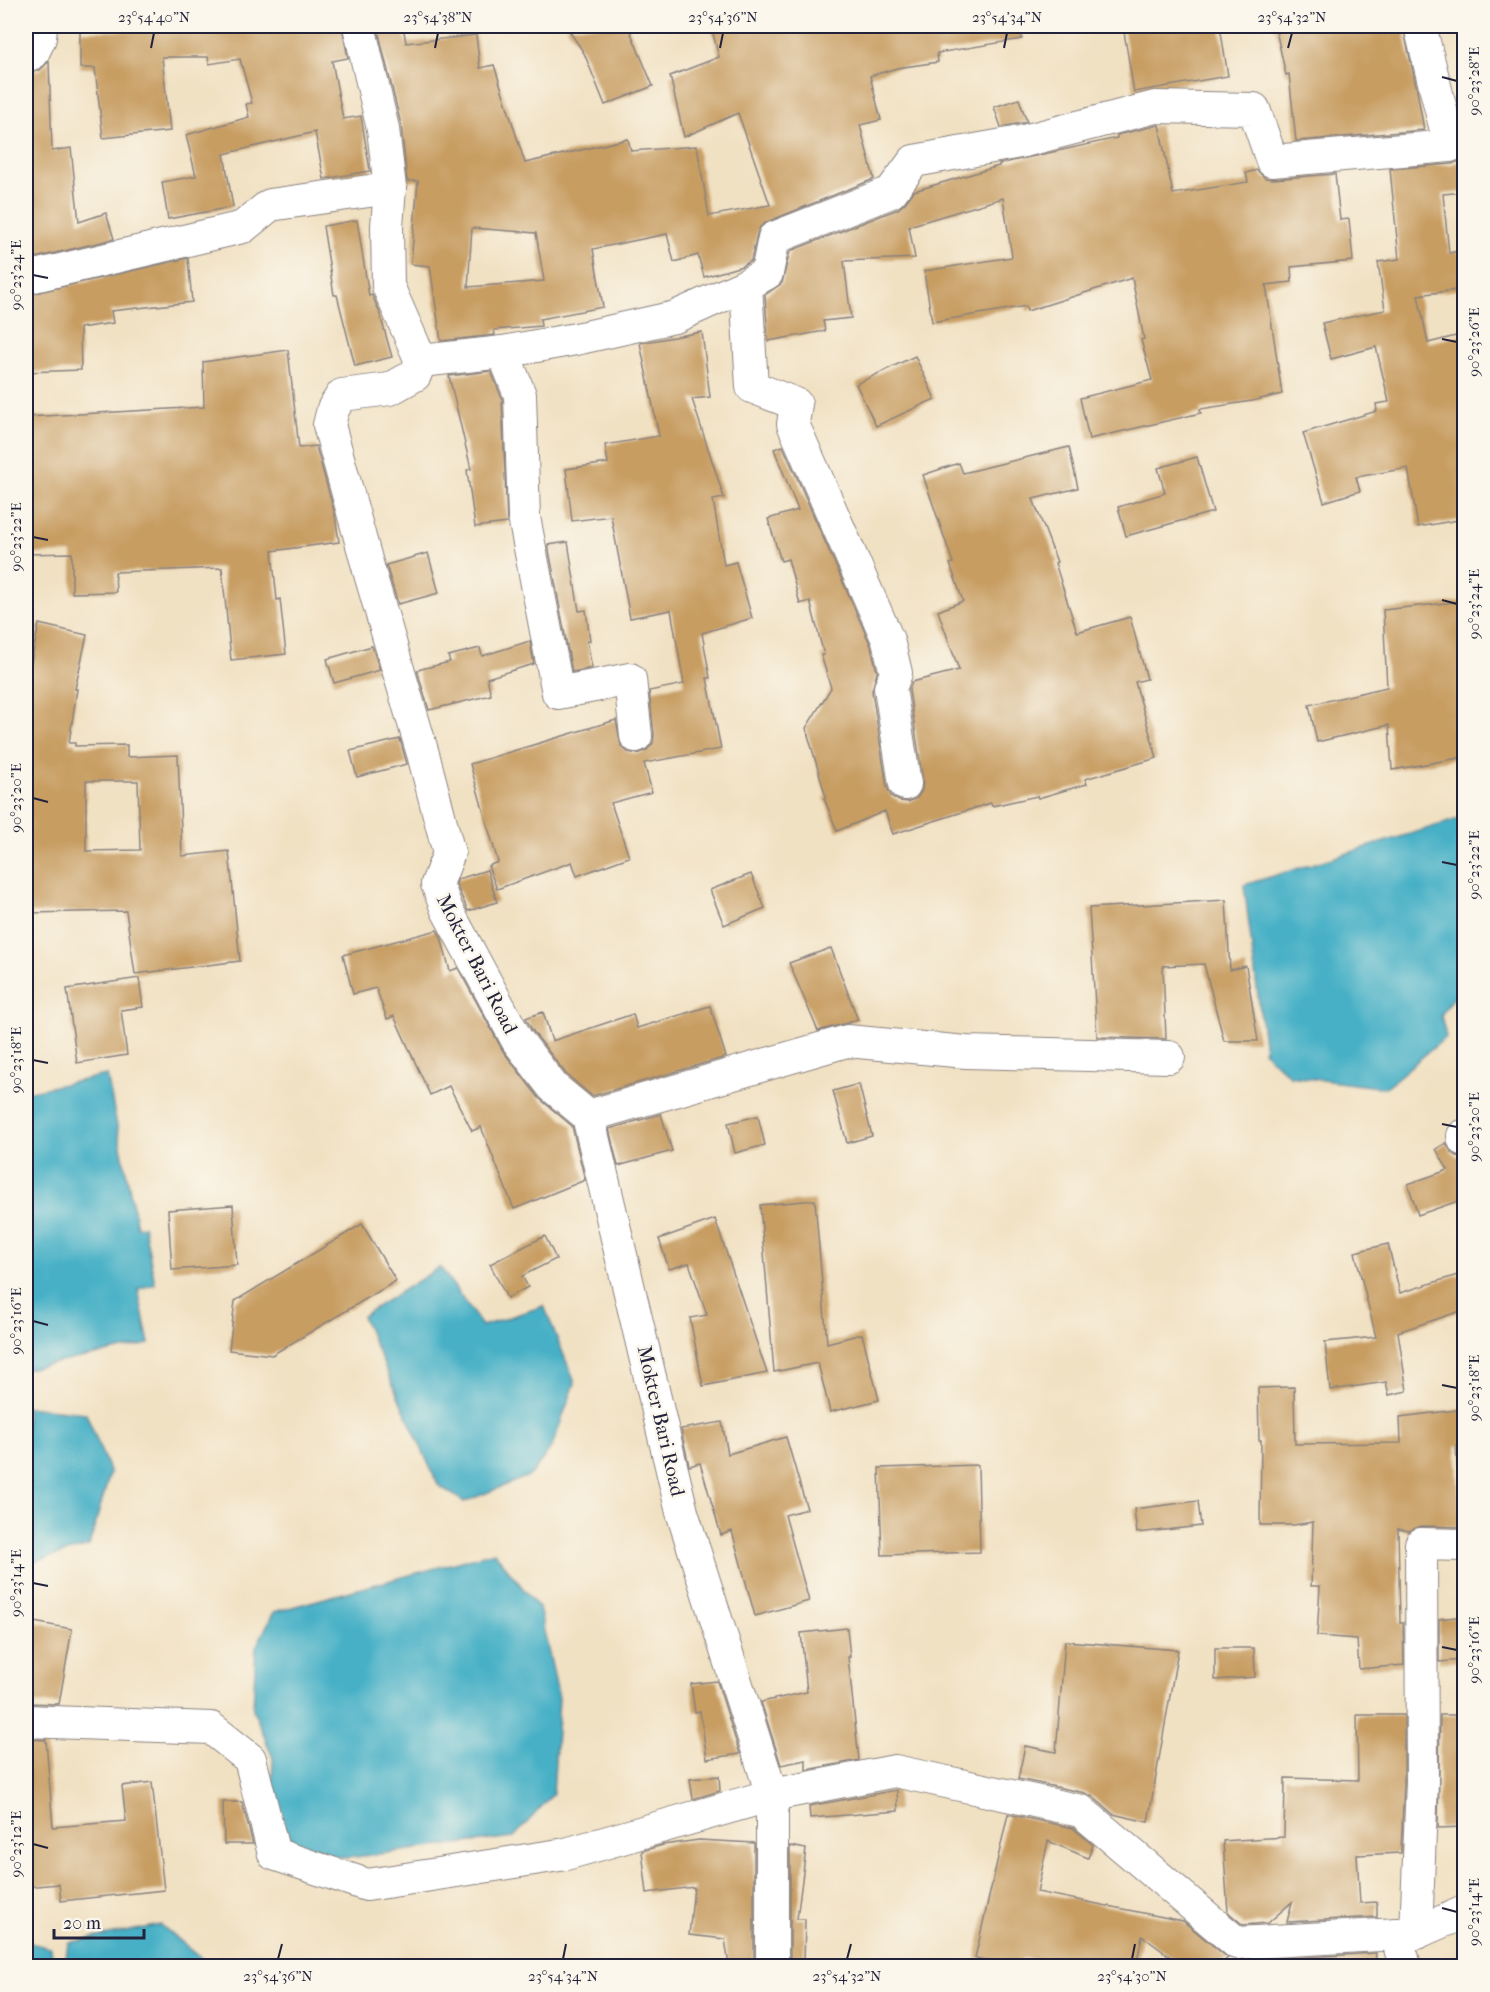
<svg xmlns="http://www.w3.org/2000/svg" width="1490" height="1992" viewBox="0 0 1490 1992" font-family="'IM FELL French Canon',serif">
<style>
.water{fill:#47b0c6;stroke:#346980;stroke-width:1.5}
.building{fill:#c79d62;fill-rule:evenodd}
.lines{fill:none;stroke-linecap:round;stroke-linejoin:round}
.minor-casing{stroke:#8a827f;stroke-width:34}
.minor{stroke:#fff;stroke-width:32}
.ticks{fill:none;stroke:#22223b;stroke-width:2}
.labels{text-anchor:middle;dominant-baseline:central;stroke-width:5;stroke-linejoin:round;paint-order:stroke}
.street-label{font-size:20px;fill:#22223b;stroke:#fbf7ec}
.neatline{fill:none;stroke:#22223b;stroke-width:2}
.ticks-label{font-size:15px;text-anchor:middle;fill:#22223b}
</style>
<rect width="100%" height="100%" fill="#fbf7ec"/>
<filter id="ink" filterUnits="userSpaceOnUse"><feTurbulence type="fractalNoise" baseFrequency=".0167" numOctaves="2"/><feDisplacementMap in="SourceGraphic" scale="12" xChannelSelector="R" yChannelSelector="G"/><feConvolveMatrix kernelMatrix="1 2 1 2 8 2 1 2 1" color-interpolation-filters="sRGB"/></filter>
<filter id="wash" filterUnits="userSpaceOnUse"><feTurbulence type="fractalNoise" baseFrequency=".008" numOctaves="4" result="noise"/><feDisplacementMap in="SourceGraphic" scale="24" xChannelSelector="R" yChannelSelector="G"/><feGaussianBlur stdDeviation="1.35" result="paint"/><feColorMatrix in="noise" values="0 0 0 0 0 0 0 0 0 0 0 0 0 0 0 0 0 1.4 0 .05"/><feComposite in="paint" operator="in"/></filter>
<g filter="url(#wash)">
<rect width="100%" height="100%" fill="#f1e1c3"/>
<g class="water">
<path d="M 1458,819 L 1464,826 L 1464,983 L 1441,1015 L 1446,1037 L 1385,1088 L 1290,1076 L 1263,1051 L 1265,1051 L 1244,885 Z"/>
<path d="M 107,1075 L 137,1227 L 144,1226 L 155,1284 L 138,1289 L 149,1344 L 26,1369 L 26,1092 Z"/>
<path d="M 440,1267 L 482,1326 L 544,1306 L 575,1383 L 552,1446 L 531,1475 L 464,1502 L 438,1485 L 362,1316 Z"/>
<path d="M 26,1407 L 86,1413 L 110,1473 L 89,1546 L 26,1564 Z"/>
<path d="M 494,1552 L 539,1608 L 559,1698 L 553,1794 L 514,1837 L 347,1858 L 302,1851 L 271,1813 L 273,1758 L 253,1709 L 256,1647 L 274,1612 Z"/>
<path d="M 161,1925 L 201,1958 L 203,1966 L 65,1966 L 68,1943 Z"/>
<path d="M 26,1942 L 51,1948 L 53,1966 L 26,1966 Z"/>
</g>
<g id="blocks">
<g class="building">
<path d="M 203,26 L 342,26 L 348,58 L 332,61 L 343,119 L 361,116 L 370,171 L 324,179 L 315,132 L 224,154 L 233,207 L 168,219 L 162,182 L 196,176 L 186,135 L 249,117 L 246,104 L 252,103 L 240,59 L 209,64 L 208,57 L 162,57 L 170,131 L 103,138 L 95,68 L 80,68 L 80,31 L 204,31 Z"/>
<path d="M 377,26 L 403,26 L 406,43 L 476,35 L 480,68 L 494,65 L 525,163 L 628,139 L 631,151 L 697,146 L 709,216 L 770,205 L 738,113 L 684,137 L 670,76 L 719,57 L 711,26 L 1020,26 L 1022,39 L 937,53 L 938,62 L 897,68 L 870,76 L 881,120 L 860,125 L 874,179 L 767,222 L 760,227 L 757,234 L 751,261 L 742,266 L 704,277 L 698,255 L 674,262 L 667,234 L 593,249 L 603,307 L 540,319 L 541,326 L 494,330 L 495,335 L 441,341 L 430,266 L 411,264 L 418,181 L 407,181 L 401,125 ZM 472,228 L 536,233 L 544,281 L 468,287 Z"/>
<path d="M 566,26 L 628,26 L 653,86 L 605,105 L 584,53 Z"/>
<path d="M 1123,26 L 1220,26 L 1228,76 L 1134,92 Z"/>
<path d="M 1275,26 L 1403,26 L 1417,90 L 1424,130 L 1296,141 L 1289,74 L 1286,75 Z"/>
<path d="M 49,61 L 52,151 L 71,148 L 79,222 L 106,213 L 114,239 L 26,260 L 26,74 L 40,70 Z"/>
<path d="M 1019,99 L 1027,122 L 1001,127 L 994,107 Z"/>
<path d="M 1159,125 L 1173,194 L 1248,182 L 1246,173 L 1257,170 L 1265,178 L 1273,179 L 1335,174 L 1340,220 L 1349,219 L 1353,261 L 1291,267 L 1292,282 L 1266,285 L 1282,394 L 1252,401 L 1200,409 L 1201,413 L 1089,439 L 1080,398 L 1152,380 L 1141,340 L 1144,339 L 1132,278 L 1027,311 L 1026,306 L 932,322 L 924,271 L 1012,257 L 1003,198 L 909,226 L 915,258 L 844,261 L 851,318 L 823,321 L 825,331 L 768,341 L 765,295 L 782,283 L 790,251 L 898,209 L 905,203 L 914,191 L 999,166 L 999,164 L 1117,138 L 1117,135 Z"/>
<path d="M 1464,159 L 1464,192 L 1443,194 L 1449,253 L 1459,251 L 1464,289 L 1418,295 L 1428,343 L 1460,335 L 1464,354 L 1464,519 L 1418,527 L 1408,468 L 1356,477 L 1360,491 L 1324,502 L 1303,433 L 1377,411 L 1376,404 L 1389,402 L 1376,347 L 1331,359 L 1322,323 L 1385,310 L 1378,262 L 1399,259 L 1390,169 L 1452,164 Z"/>
<path d="M 357,220 L 369,296 L 372,295 L 379,311 L 392,357 L 355,366 L 337,295 L 334,295 L 323,226 Z"/>
<path d="M 188,258 L 192,302 L 111,311 L 113,323 L 80,328 L 81,370 L 26,372 L 26,295 Z"/>
<path d="M 702,332 L 710,397 L 692,399 L 724,498 L 713,500 L 724,565 L 736,562 L 752,618 L 702,633 L 710,678 L 707,678 L 721,749 L 644,763 L 652,792 L 611,803 L 629,857 L 577,876 L 572,862 L 497,889 L 488,866 L 498,862 L 470,764 L 616,720 L 621,746 L 628,752 L 638,754 L 647,750 L 653,743 L 654,734 L 649,691 L 684,684 L 671,610 L 630,618 L 611,516 L 572,521 L 566,469 L 608,463 L 605,445 L 659,436 L 640,343 Z"/>
<path d="M 288,350 L 299,448 L 316,446 L 335,515 L 339,542 L 272,551 L 277,600 L 280,599 L 286,654 L 231,660 L 222,568 L 115,572 L 116,592 L 72,593 L 72,553 L 26,554 L 26,491 L 30,491 L 26,417 L 204,407 L 203,362 Z"/>
<path d="M 915,356 L 935,399 L 876,426 L 856,384 Z"/>
<path d="M 491,371 L 502,399 L 507,523 L 475,527 L 467,470 L 471,469 L 449,376 Z"/>
<path d="M 783,446 L 871,646 L 877,672 L 872,691 L 887,787 L 891,796 L 899,801 L 908,802 L 917,798 L 922,790 L 923,781 L 909,690 L 912,682 L 959,670 L 938,611 L 963,601 L 950,564 L 953,563 L 923,475 L 959,463 L 963,473 L 1069,447 L 1078,488 L 1033,499 L 1057,562 L 1055,563 L 1077,632 L 1130,617 L 1147,679 L 1135,682 L 1157,758 L 1085,779 L 1087,784 L 1038,798 L 1037,796 L 992,806 L 991,803 L 893,834 L 885,811 L 837,831 L 824,798 L 826,797 L 806,728 L 831,688 L 821,655 L 824,655 L 810,601 L 800,604 L 788,559 L 781,561 L 768,519 L 798,510 L 774,449 Z"/>
<path d="M 1197,457 L 1213,512 L 1126,536 L 1118,507 L 1165,493 L 1158,468 Z"/>
<path d="M 568,542 L 579,611 L 586,610 L 590,641 L 587,641 L 592,668 L 572,672 L 548,545 Z"/>
<path d="M 428,553 L 439,593 L 398,604 L 386,565 Z"/>
<path d="M 1464,601 L 1464,757 L 1392,770 L 1389,725 L 1317,742 L 1309,705 L 1387,687 L 1383,610 Z"/>
<path d="M 39,624 L 87,635 L 75,689 L 77,689 L 69,743 L 75,743 L 75,746 L 127,745 L 127,757 L 178,755 L 182,856 L 229,851 L 240,961 L 135,974 L 126,911 L 28,913 L 27,872 L 26,872 L 26,686 ZM 86,781 L 138,781 L 140,850 L 86,851 Z"/>
<path d="M 530,641 L 534,664 L 487,678 L 491,695 L 429,710 L 417,670 L 450,662 L 448,656 L 480,648 L 482,656 Z"/>
<path d="M 372,646 L 380,670 L 334,683 L 327,659 Z"/>
<path d="M 400,739 L 407,764 L 357,777 L 350,751 Z"/>
<path d="M 487,870 L 497,902 L 468,911 L 456,884 L 458,879 Z"/>
<path d="M 751,874 L 765,908 L 724,925 L 710,890 Z"/>
<path d="M 1226,900 L 1230,970 L 1246,966 L 1258,1041 L 1224,1041 L 1204,964 L 1163,966 L 1166,1039 L 1097,1037 L 1089,908 Z"/>
<path d="M 437,930 L 441,937 L 450,971 L 458,968 L 503,1051 L 539,1098 L 572,1126 L 585,1180 L 514,1209 L 481,1127 L 472,1131 L 449,1086 L 430,1095 L 394,1016 L 387,1019 L 376,988 L 353,994 L 343,955 Z"/>
<path d="M 831,948 L 858,1020 L 818,1031 L 789,963 Z"/>
<path d="M 139,978 L 143,1007 L 121,1010 L 127,1055 L 77,1063 L 67,989 Z"/>
<path d="M 710,1006 L 726,1057 L 592,1096 L 566,1074 L 532,1030 L 526,1018 L 543,1012 L 552,1041 L 633,1014 L 637,1028 Z"/>
<path d="M 859,1084 L 872,1136 L 847,1143 L 833,1091 Z"/>
<path d="M 661,1114 L 672,1151 L 618,1166 L 609,1129 Z"/>
<path d="M 758,1116 L 765,1145 L 735,1153 L 728,1123 Z"/>
<path d="M 1446,1143 L 1452,1153 L 1459,1157 L 1464,1157 L 1464,1199 L 1418,1215 L 1408,1184 L 1448,1170 L 1436,1149 Z"/>
<path d="M 815,1200 L 827,1343 L 862,1334 L 879,1400 L 830,1412 L 818,1363 L 774,1372 L 760,1205 Z"/>
<path d="M 233,1205 L 237,1265 L 172,1270 L 168,1210 Z"/>
<path d="M 715,1219 L 767,1373 L 703,1386 L 690,1318 L 707,1315 L 689,1263 L 669,1269 L 659,1239 Z"/>
<path d="M 362,1224 L 396,1281 L 272,1355 L 229,1350 L 235,1301 Z"/>
<path d="M 545,1236 L 556,1259 L 522,1276 L 528,1287 L 507,1298 L 490,1264 Z"/>
<path d="M 1388,1244 L 1400,1293 L 1464,1273 L 1464,1310 L 1398,1332 L 1407,1391 L 1389,1395 L 1386,1382 L 1330,1390 L 1325,1342 L 1376,1337 L 1355,1252 Z"/>
<path d="M 1294,1387 L 1295,1444 L 1401,1443 L 1400,1417 L 1464,1409 L 1464,1445 L 1456,1446 L 1461,1527 L 1421,1526 L 1409,1531 L 1398,1529 L 1400,1622 L 1403,1622 L 1404,1665 L 1359,1669 L 1357,1639 L 1317,1636 L 1320,1586 L 1311,1586 L 1313,1522 L 1294,1525 L 1260,1525 L 1261,1440 L 1259,1440 L 1258,1388 Z"/>
<path d="M 722,1422 L 728,1454 L 786,1437 L 807,1509 L 785,1515 L 809,1601 L 755,1616 L 732,1531 L 721,1535 L 700,1463 L 689,1466 L 681,1429 Z"/>
<path d="M 978,1465 L 980,1552 L 882,1555 L 879,1468 Z"/>
<path d="M 1198,1501 L 1201,1526 L 1137,1533 L 1134,1509 Z"/>
<path d="M 1464,1616 L 1464,1660 L 1439,1662 L 1439,1619 Z"/>
<path d="M 34,1622 L 72,1629 L 59,1704 L 26,1703 L 26,1672 Z"/>
<path d="M 847,1628 L 850,1657 L 848,1657 L 859,1760 L 806,1770 L 806,1760 L 781,1765 L 761,1702 L 807,1692 L 801,1633 Z"/>
<path d="M 1065,1641 L 1178,1650 L 1148,1822 L 1113,1814 L 1093,1797 L 1085,1793 L 1018,1779 L 1025,1746 L 1056,1752 Z"/>
<path d="M 1215,1648 L 1254,1648 L 1255,1677 L 1215,1680 Z"/>
<path d="M 717,1681 L 740,1754 L 707,1759 L 700,1711 L 695,1712 L 691,1684 Z"/>
<path d="M 1357,1715 L 1404,1715 L 1404,1782 L 1401,1853 L 1357,1855 L 1360,1903 L 1377,1902 L 1377,1917 L 1287,1922 L 1292,1902 L 1268,1923 L 1243,1925 L 1228,1912 L 1223,1841 L 1284,1837 L 1285,1778 L 1358,1780 Z"/>
<path d="M 1440,1715 L 1464,1715 L 1464,1827 L 1438,1828 Z"/>
<path d="M 26,1739 L 46,1740 L 53,1827 L 126,1821 L 122,1786 L 152,1782 L 164,1890 L 61,1901 L 59,1884 L 26,1887 Z"/>
<path d="M 719,1776 L 720,1791 L 693,1799 L 690,1779 Z"/>
<path d="M 897,1790 L 898,1811 L 810,1818 L 809,1806 Z"/>
<path d="M 223,1802 L 242,1802 L 253,1844 L 224,1844 Z"/>
<path d="M 1008,1814 L 1073,1828 L 1093,1845 L 1088,1858 L 1048,1841 L 1037,1892 L 1183,1921 L 1228,1958 L 1218,1966 L 1183,1966 L 1142,1936 L 1136,1966 L 1065,1966 L 1022,1958 L 1020,1966 L 1013,1966 L 975,1958 Z"/>
<path d="M 699,1840 L 754,1843 L 754,1966 L 729,1966 L 725,1939 L 689,1935 L 694,1887 L 647,1893 L 642,1851 L 663,1845 Z"/>
<path d="M 790,1846 L 806,1849 L 797,1919 L 805,1919 L 804,1966 L 790,1966 Z"/>
<path d="M 1376,1953 L 1375,1966 L 1277,1966 L 1279,1959 Z"/>
</g>
</g>
</g>
<g filter="url(#ink)">
<use href="#blocks" fill-opacity="0" stroke="#8a827f" stroke-width="1.5"/>
<g class="lines">
<defs>
<g id="minor">
<path d="M 359,26 L 383,129 L 390,188 L 387,226 L 388,286 L 421,361 L 415,375 L 390,389 L 342,395 L 333,409 L 329,425 L 370,574 L 423,754 L 449,853 L 437,884 L 447,910 L 517,1040 L 553,1087 L 588,1116 L 682,1512 L 772,1795 L 772,1966"/>
<path d="M 26,56 L 33,53 L 40,38 L 41,26"/>
<path d="M 26,278 L 243,227 L 270,205 L 390,188"/>
<path d="M 746,285 L 752,387 L 796,404 L 793,424 L 888,640 L 896,673 L 890,688 L 905,784"/>
<path d="M 503,352 L 520,395 L 524,517 L 558,693 L 630,679 L 636,736"/>
<path d="M 421,361 L 503,352 L 576,339 L 675,317 L 746,285 L 767,273 L 774,238 L 891,192 L 914,161 L 1020,142 L 1155,107 L 1254,109 L 1272,161 L 1450,146 L 1420,26"/>
<path d="M 588,1116 L 847,1041 L 966,1052 L 1169,1057"/>
<path d="M 1463,1136 L 1464,1140"/>
<path d="M 26,1721 L 211,1728 L 250,1759 L 274,1854 L 367,1885 L 566,1854 L 772,1795 L 895,1771 L 1081,1811 L 1237,1943 L 1416,1933 L 1464,1912"/>
<path d="M 1416,1933 L 1422,1782 L 1421,1544 L 1464,1545"/>
<path d="M 1396,1934 L 1405,1966"/>
</g>
</defs>
<use href="#minor" class="minor-casing"/>
<use href="#minor" class="minor"/>
</g>
</g>
<path class="ticks" d="M 151,48 L 154,33M 435,48 L 438,33M 720,48 L 723,33M 1004,48 L 1007,33M 1288,48 L 1292,33M 1442,77 L 1457,81M 33,275 L 48,278M 1442,339 L 1457,342M 33,537 L 48,540M 1442,600 L 1457,604M 33,798 L 48,802M 1442,862 L 1457,865M 33,1060 L 48,1063M 1442,1124 L 1457,1127M 33,1321 L 48,1325M 1442,1385 L 1457,1388M 33,1583 L 48,1586M 1442,1647 L 1457,1650M 33,1844 L 48,1848M 1442,1908 L 1457,1912M 278,1959 L 282,1944M 563,1959 L 566,1944M 847,1959 L 851,1944M 1132,1959 L 1135,1944"/>
<g class="labels">
<g class="street-label">
<text transform="translate(477 964) rotate(63)">Mokter Bari Road</text>
<text transform="translate(661 1421) rotate(77)">Mokter Bari Road</text>
</g>
</g>
<rect width="1490" height="1992" fill="none" stroke="#fbf7ec" stroke-width="66"/>
<path d="M54 1929v9h90v-9" fill="none" stroke="#22223b" stroke-width="3"/>
<text x="63" y="1929" font-size="18" fill="#22223b" stroke="#fbf7ec" stroke-width="4.5" paint-order="stroke">20 m</text>
<rect x="33" y="33" width="1424" height="1926" class="neatline"/>
<g class="ticks-label">
<text x="154" y="22">23°54'40"N</text>
<text x="438" y="22">23°54'38"N</text>
<text x="723" y="22">23°54'36"N</text>
<text x="1007" y="22">23°54'34"N</text>
<text x="1292" y="22">23°54'32"N</text>
<text transform="translate(1474 81) rotate(-90)" y="5">90°23'28"E</text>
<text transform="translate(16 275) rotate(-90)" y="5">90°23'24"E</text>
<text transform="translate(1474 342) rotate(-90)" y="5">90°23'26"E</text>
<text transform="translate(16 537) rotate(-90)" y="5">90°23'22"E</text>
<text transform="translate(1474 604) rotate(-90)" y="5">90°23'24"E</text>
<text transform="translate(16 798) rotate(-90)" y="5">90°23'20"E</text>
<text transform="translate(1474 865) rotate(-90)" y="5">90°23'22"E</text>
<text transform="translate(16 1060) rotate(-90)" y="5">90°23'18"E</text>
<text transform="translate(1474 1127) rotate(-90)" y="5">90°23'20"E</text>
<text transform="translate(16 1321) rotate(-90)" y="5">90°23'16"E</text>
<text transform="translate(1474 1388) rotate(-90)" y="5">90°23'18"E</text>
<text transform="translate(16 1583) rotate(-90)" y="5">90°23'14"E</text>
<text transform="translate(1474 1650) rotate(-90)" y="5">90°23'16"E</text>
<text transform="translate(16 1844) rotate(-90)" y="5">90°23'12"E</text>
<text transform="translate(1474 1912) rotate(-90)" y="5">90°23'14"E</text>
<text x="278" y="1981">23°54'36"N</text>
<text x="563" y="1981">23°54'34"N</text>
<text x="847" y="1981">23°54'32"N</text>
<text x="1132" y="1981">23°54'30"N</text>
</g>
</svg>
